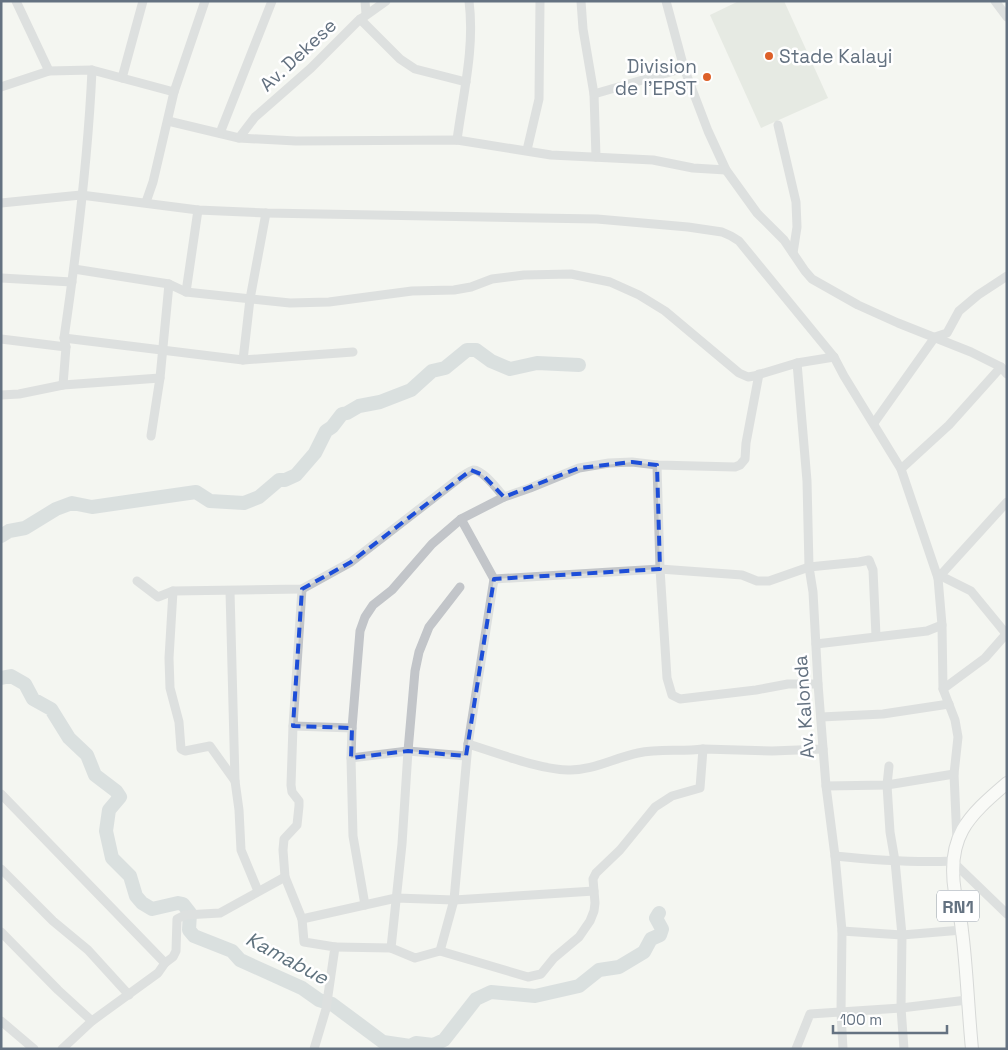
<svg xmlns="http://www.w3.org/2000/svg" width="1008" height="1050" viewBox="0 0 1008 1050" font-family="'Space Grotesk',sans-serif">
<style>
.park{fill:#d5dbd2}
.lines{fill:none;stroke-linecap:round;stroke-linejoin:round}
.river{stroke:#bbc5cb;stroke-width:14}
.highway-casing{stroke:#b3b6b9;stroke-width:14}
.minor{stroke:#c2c5c9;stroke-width:9}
.highway{stroke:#fff;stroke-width:12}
.marked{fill:none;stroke:#1d4ed8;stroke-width:4;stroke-dasharray:10 6;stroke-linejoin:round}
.poi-dot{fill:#dd6028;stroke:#fff;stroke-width:2}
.labels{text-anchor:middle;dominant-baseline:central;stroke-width:5;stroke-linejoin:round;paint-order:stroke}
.shield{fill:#fff;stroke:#929ca7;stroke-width:1}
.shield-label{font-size:18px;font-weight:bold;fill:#647281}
.street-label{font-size:19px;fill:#647281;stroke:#fff}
.poi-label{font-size:19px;fill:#647281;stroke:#fff;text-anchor:start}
.water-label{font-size:20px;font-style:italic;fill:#60737f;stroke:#fff}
</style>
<rect width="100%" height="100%" fill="#f4f5f1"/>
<path class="park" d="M 739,1 L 784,1 L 828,98 L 761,128 L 710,15 Z"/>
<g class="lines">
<g class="river">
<path d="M 1,536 L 9,531 L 25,528 L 56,509 L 72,503 L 92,507 L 196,492 L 210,501 L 244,503 L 259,497 L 279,480 L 285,480 L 296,475 L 315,453 L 326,431 L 332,427 L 342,414 L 347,413 L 359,406 L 380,402 L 411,390 L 432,371 L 445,368 L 467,350 L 476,350 L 491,361 L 510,369 L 537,363 L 579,365"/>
<path d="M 1,678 L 11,676 L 25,684 L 33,699 L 51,709 L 69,738 L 87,755 L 95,775 L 116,791 L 120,797 L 109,810 L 106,831 L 112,858 L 130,876 L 136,896 L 142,903 L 152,909 L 178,903 L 183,904 L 190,913 L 189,930 L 194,936 L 232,951 L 240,960 L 302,988 L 319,1000 L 332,1004 L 383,1042 L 410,1046 L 416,1043 L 433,1045 L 444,1040 L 476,999 L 491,992 L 535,996 L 579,986 L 599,970 L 619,967 L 644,952 L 651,939 L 660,935 L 662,929 L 656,918 L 659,913"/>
</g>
<defs>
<path id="highway" d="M 972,1049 C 968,1009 967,970 962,931 C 961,918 957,906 955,893 C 946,837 967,817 1007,783"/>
</defs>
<use href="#highway" class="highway-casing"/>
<g class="minor">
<path d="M 16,1 L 49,71"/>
<path d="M 365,1 L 366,14"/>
<path d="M 581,1 L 583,29 L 594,94 L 596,157"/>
<path d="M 666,1 L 684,68 L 708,131 L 726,170 L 757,213 L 784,240 L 805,271 L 812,279 L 858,305 L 898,323 L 971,352 L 1001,367 L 1007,374"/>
<path d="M 995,1 L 1007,17"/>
<path d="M 360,19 L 400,59 L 415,69 L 466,82"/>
<path d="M 122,78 L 143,1"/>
<path d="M 1,87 L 49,71 L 92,70 L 174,92"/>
<path d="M 594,94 L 684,68"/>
<path d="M 168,121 L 239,138 L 296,141 L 457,140 L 551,155 L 653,160 L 693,168 L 726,170"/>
<path d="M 778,125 L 796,202 L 797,227 L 793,253"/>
<path d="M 220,133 L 272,1"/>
<path d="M 239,138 L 255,117 L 311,68 L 358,21 L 386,1"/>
<path d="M 457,140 C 463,94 475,48 469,1"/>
<path d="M 527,150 L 539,99 L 540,1"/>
<path d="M 146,202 L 153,182 L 174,92 L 205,1"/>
<path d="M 1,203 L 81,195 L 198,210 L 266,213 L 597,219 L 688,227 L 722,232 L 731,236 L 739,241 L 834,357 L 844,376 L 901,469 L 938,578 L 942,625 L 943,689 L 955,720 L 958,737 L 954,774 L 957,841"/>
<path d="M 74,269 L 169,284 L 186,292 L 290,303 L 329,302 L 412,291 L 454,290 L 471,287 L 492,279 L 524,275 L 571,274 L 610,282 L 639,295 L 665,311 L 739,373 L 748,377 L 754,376 L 797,363 L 834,357"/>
<path d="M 1,278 L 72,282"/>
<path d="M 186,292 L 198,210"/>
<path d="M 64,338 L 243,360 L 353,352"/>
<path d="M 1,339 L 66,347"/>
<path d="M 243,360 L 250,299 L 266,213"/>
<path d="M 797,363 L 807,481 L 809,567 L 813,592 L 818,684 L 826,786 L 835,856 L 842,931 L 841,1012 L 843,1049"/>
<path d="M 63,385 L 66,347 L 64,338 C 77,249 88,160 92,70"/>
<path d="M 1,395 L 19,394 L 63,385 L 160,378"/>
<path d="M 874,423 L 935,337 L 947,333 L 959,311 L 978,295 L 1007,276"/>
<path d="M 151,436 L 160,378 L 169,284"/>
<path d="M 657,465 L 660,569 L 667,678 L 672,695 L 680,699 L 756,690 L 788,684 L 818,684"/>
<path d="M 901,469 L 949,425 L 1001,367"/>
<path d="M 941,576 L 971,591 L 1007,635"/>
<path d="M 938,578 L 1007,502"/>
<path d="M 494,579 L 660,569 L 742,575 L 757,581 L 769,581 L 809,567 L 859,562 L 869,560 L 873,570 L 876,636"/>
<path d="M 137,581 L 158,597 L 173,591 L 302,589 L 351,562 L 462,476 C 466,474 469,471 473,470 C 482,469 498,490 504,497"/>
<path d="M 302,589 L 293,726 L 291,785 L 292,792 L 299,801 L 299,806 L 297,825 L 284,839 L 283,850 L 285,877 L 302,919 L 304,942 L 335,947 L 326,1009 L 314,1049"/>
<path d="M 173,591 L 169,658 L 170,688 L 179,722 L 181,749 L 185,751 L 210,746 L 235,781"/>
<path d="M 230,591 L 235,781 L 239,810 L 241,850 L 258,891"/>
<path d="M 816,644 L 927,631 L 942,625"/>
<path d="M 943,689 L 985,658 L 1007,633"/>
<path d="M 821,717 L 883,714 L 949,704"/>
<path d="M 293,726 L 352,728"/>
<path d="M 468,744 C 498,753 537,769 568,770 C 592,771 614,758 638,753 C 660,748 681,752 703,749 L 772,751 L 823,749"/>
<path d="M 351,758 L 408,751 L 466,756"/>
<path d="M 889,766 L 887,785 L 890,832 L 895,861 L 902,935 L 901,1008 L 904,1049"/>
<path d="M 826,786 L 887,785 L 954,774"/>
<path d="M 1,794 L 165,963"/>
<path d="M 835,856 C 874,860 913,863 952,861 L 1007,914"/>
<path d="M 1,869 L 53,921 L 88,950 L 129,995"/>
<path d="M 365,905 L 353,836 L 351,758 L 352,728 L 360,631 L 365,617 L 373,605 L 392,590 L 432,544 L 461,519 L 504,497 L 530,488 L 579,468 L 609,463 L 632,462 L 657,465 L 735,467 L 740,465 L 745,459 L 746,443 L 759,374"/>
<path d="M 302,919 L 396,898 L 454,900 L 594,891"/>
<path d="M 842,931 L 902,935 L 962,930"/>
<path d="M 1,932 L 58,990 L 92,1021"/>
<path d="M 335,947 L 391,948 L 415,958 L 440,951 L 528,977 L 541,974 L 554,958 L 579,937 L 590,921 L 594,911 L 595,903 L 593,879 L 596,873 L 620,850 L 655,807 L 672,796 L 700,788 L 703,749"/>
<path d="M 391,948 L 402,844 L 408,751 L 415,671 L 419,652 L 429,627 L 460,587"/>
<path d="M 440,951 L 454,900 L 468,744 L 494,579 L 461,519"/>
<path d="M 1,1021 L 34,1049"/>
<path d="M 62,1049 L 92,1021 L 158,973 L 165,963 L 173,957 L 176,951 L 177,919 L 185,915 L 220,913 L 285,877"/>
<path d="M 796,1049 L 810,1014 L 901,1008 L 967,1000"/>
</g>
<use href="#highway" class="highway"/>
</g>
<path d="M0 0H1008V1050H0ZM 632,462 L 657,465 L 660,569 L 494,579 L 466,756 L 408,751 L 351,758 L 352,728 L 293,726 L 302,589 L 351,562 L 471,470 L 483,475 L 504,497 L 579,468 Z" fill="#f4f5f1" fill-opacity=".55" fill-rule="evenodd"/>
<path class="marked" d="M 632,462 L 657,465 L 660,569 L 494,579 L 466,756 L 408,751 L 351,758 L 352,728 L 293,726 L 302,589 L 351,562 L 471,470 L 483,475 L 504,497 L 579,468 Z"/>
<g class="poi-dot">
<circle cx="769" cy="56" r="5"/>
<circle cx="707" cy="77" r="5"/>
</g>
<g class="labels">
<rect class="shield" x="937" y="890.5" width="42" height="31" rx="4"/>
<g class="shield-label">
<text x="958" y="906">RN1</text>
</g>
<g class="street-label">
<text transform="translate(298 55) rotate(-43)">Av. Dekese</text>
<text transform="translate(804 707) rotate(-94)">Av. Kalonda</text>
</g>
<g class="poi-label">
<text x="779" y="56">Stade Kalayi</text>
<text x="697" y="66" text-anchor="end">Division<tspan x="697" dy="22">de l'EPST</tspan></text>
</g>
<g class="water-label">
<text transform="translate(287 958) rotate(28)">Kamabue</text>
</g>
</g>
<rect width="1008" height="1050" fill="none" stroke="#647281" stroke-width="5"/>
<path d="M833 1025v8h114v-8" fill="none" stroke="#647281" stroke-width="2.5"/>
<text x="840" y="1025" font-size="15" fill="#647281" stroke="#ffffff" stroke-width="4" paint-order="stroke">100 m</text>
</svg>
